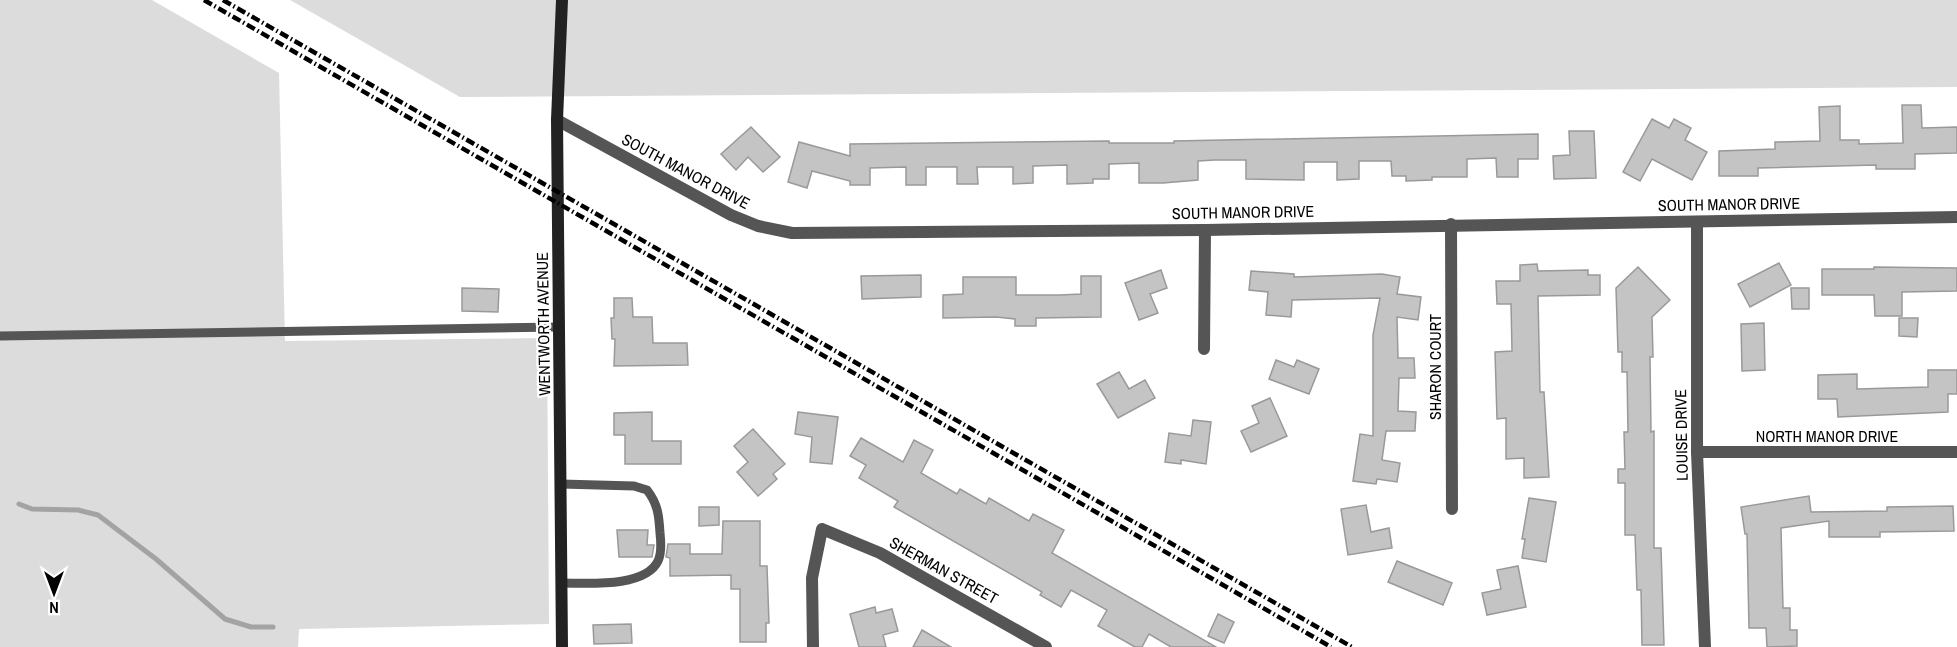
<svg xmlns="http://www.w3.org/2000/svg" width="1957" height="647" viewBox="0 0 1957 647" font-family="'Archivo Narrow',sans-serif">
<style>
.green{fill:#dcdcdc}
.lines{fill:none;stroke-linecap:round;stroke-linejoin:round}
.stream{stroke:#a3a3a3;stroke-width:5}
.building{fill:#c4c4c4;stroke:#999;stroke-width:1.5}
.lane{stroke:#555;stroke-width:9}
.street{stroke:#555;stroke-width:12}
.secondary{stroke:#222;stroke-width:12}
.rail{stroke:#000;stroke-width:4.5;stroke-dasharray:9 3 1.5 3;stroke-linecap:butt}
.labels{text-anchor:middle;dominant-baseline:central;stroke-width:4.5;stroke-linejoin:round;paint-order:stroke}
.street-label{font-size:16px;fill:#000;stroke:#fff}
</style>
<rect width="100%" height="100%" fill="#fff"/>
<g class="green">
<path d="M 0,0 L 152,0 L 279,73 L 285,341 L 547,338 L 549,624 L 299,629 L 298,647 L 0,647 Z"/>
<path d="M 290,0 L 1957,0 L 1957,87 L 460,97 Z"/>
</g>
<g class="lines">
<path class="stream" d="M 19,504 L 32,509 L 78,510 L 98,515 L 156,559 L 225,619 L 251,627 L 273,627"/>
</g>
<g class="building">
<path d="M 1902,105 L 1921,105 L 1922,128 L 1957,127 L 1957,153 L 1915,154 L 1915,169 L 1876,169 L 1876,165 L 1758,168 L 1758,176 L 1719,176 L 1719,151 L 1775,149 L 1775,142 L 1820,141 L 1819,107 L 1840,106 L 1840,140 L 1859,140 L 1859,144 L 1903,143 Z"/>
<path d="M 1652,119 L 1669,128 L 1674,119 L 1691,128 L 1685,140 L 1707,152 L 1692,180 L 1652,159 L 1640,181 L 1623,172 Z"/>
<path d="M 751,127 L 780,157 L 763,172 L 748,157 L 736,170 L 721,154 Z"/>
<path d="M 1569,131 L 1594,131 L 1596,178 L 1554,179 L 1553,156 L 1570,155 Z"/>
<path d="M 1538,134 L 1538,159 L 1518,159 L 1518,177 L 1497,177 L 1496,158 L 1467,159 L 1467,177 L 1432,177 L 1432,180 L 1406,181 L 1406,176 L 1392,176 L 1391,161 L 1359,161 L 1359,179 L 1337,180 L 1337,162 L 1304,162 L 1304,180 L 1246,179 L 1246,160 L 1215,160 L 1198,161 L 1198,180 L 1163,183 L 1139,183 L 1139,163 L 1109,164 L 1109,179 L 1093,179 L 1093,183 L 1067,184 L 1067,165 L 1033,166 L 1033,183 L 1013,184 L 1013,167 L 977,167 L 978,184 L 957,184 L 957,167 L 926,167 L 926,185 L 906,185 L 906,167 L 870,168 L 870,185 L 850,185 L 850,181 L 812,171 L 807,188 L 788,182 L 799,142 L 850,156 L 850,144 L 1109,141 L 1109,143 L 1174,143 L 1174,141 Z"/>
<path d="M 1779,263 L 1791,285 L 1750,307 L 1738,284 Z"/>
<path d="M 1537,264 L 1538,271 L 1588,270 L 1588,275 L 1600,275 L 1600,295 L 1538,296 L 1540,392 L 1544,392 L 1549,477 L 1524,478 L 1524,458 L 1506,459 L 1506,418 L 1497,419 L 1495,352 L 1512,351 L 1511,304 L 1497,304 L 1496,281 L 1520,281 L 1520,265 Z"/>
<path d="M 1638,267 L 1670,300 L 1652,317 L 1653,357 L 1650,357 L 1651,432 L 1654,431 L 1654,548 L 1661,548 L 1664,645 L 1642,645 L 1641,590 L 1637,590 L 1635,535 L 1625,535 L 1625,483 L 1618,483 L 1618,469 L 1625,469 L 1624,432 L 1628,432 L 1627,372 L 1622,372 L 1622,352 L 1618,352 L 1616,288 Z"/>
<path d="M 1874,267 L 1957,268 L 1957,291 L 1902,292 L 1902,316 L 1875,316 L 1874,295 L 1822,295 L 1822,269 L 1874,269 Z"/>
<path d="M 1161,270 L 1167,288 L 1150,294 L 1158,313 L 1139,320 L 1125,283 Z"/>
<path d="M 1251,271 L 1294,274 L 1294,277 L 1382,274 L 1400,277 L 1397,294 L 1421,297 L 1418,320 L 1397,317 L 1398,358 L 1414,358 L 1415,378 L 1399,378 L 1398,411 L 1416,412 L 1415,431 L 1386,431 L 1382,460 L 1400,463 L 1397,482 L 1377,479 L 1376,484 L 1353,481 L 1360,434 L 1373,436 L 1373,335 L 1380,298 L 1292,300 L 1291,317 L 1266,315 L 1268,292 L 1249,290 Z"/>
<path d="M 921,275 L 921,297 L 862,299 L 861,276 Z"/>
<path d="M 1081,276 L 1101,276 L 1101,317 L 1036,318 L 1036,326 L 1015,326 L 1015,319 L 996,317 L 943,318 L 943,295 L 963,294 L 963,277 L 1016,277 L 1016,295 L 1060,295 L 1081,294 Z"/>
<path d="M 462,288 L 499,289 L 498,312 L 462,311 Z"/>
<path d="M 1791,288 L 1809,288 L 1809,309 L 1792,309 Z"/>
<path d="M 614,298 L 632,298 L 633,317 L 652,317 L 653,343 L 687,343 L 688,365 L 614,366 L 615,339 L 612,339 L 611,318 L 614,318 Z"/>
<path d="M 1899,318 L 1918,318 L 1917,337 L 1899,336 Z"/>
<path d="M 1764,323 L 1765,370 L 1742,371 L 1741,324 Z"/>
<path d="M 1276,360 L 1294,367 L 1297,360 L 1319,369 L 1309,394 L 1269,379 Z"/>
<path d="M 1928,370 L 1957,370 L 1957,394 L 1948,394 L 1948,412 L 1838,417 L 1837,399 L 1818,399 L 1818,375 L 1857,374 L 1857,389 L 1928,387 Z"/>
<path d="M 1119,372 L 1129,389 L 1145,380 L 1155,398 L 1118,418 L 1097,384 Z"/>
<path d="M 1270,398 L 1287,436 L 1251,452 L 1241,431 L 1259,423 L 1252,406 Z"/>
<path d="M 652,412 L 652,441 L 681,441 L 681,464 L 625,464 L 625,435 L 614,435 L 614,413 Z"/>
<path d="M 798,412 L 838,417 L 832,464 L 810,462 L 812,437 L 795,434 Z"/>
<path d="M 1193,420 L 1211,422 L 1206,464 L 1181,460 L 1181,464 L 1165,462 L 1169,433 L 1191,436 Z"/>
<path d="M 753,429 L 785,464 L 773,474 L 777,479 L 758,496 L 737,472 L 748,462 L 734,446 Z"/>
<path d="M 861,438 L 903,462 L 914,440 L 933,450 L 921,473 L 957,494 L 960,489 L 986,504 L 989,498 L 1029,521 L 1033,514 L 1064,530 L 1052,553 L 1216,647 L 1171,647 L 1149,634 L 1142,647 L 1135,647 L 1098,626 L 1107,610 L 1071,590 L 1061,607 L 1040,595 L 1042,592 L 894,507 L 898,501 L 859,478 L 866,465 L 850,456 Z"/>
<path d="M 1809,496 L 1811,512 L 1887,511 L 1887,507 L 1953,506 L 1954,531 L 1880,532 L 1880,537 L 1829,537 L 1829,521 L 1781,528 L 1783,608 L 1790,608 L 1790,630 L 1797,630 L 1797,646 L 1767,647 L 1766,628 L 1749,628 L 1747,534 L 1745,534 L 1741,507 Z"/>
<path d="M 1529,498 L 1556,502 L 1546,562 L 1522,558 L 1525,539 L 1522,539 Z"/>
<path d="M 1366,505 L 1371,532 L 1389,528 L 1392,548 L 1348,555 L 1341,509 Z"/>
<path d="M 699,507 L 719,507 L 719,525 L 699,526 Z"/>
<path d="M 723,521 L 760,521 L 760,566 L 767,566 L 769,623 L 766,623 L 766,642 L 740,642 L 740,589 L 731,589 L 731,575 L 670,576 L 670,558 L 666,557 L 668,544 L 690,544 L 690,554 L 722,554 Z"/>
<path d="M 617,530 L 648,530 L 647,545 L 654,545 L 652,557 L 619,557 Z"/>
<path d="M 1397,561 L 1452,583 L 1443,605 L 1388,582 Z"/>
<path d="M 1518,566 L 1526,607 L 1487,615 L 1482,593 L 1501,589 L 1497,570 Z"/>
<path d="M 875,607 L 876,613 L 892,609 L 898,631 L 883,635 L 886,647 L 859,647 L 850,614 Z"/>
<path d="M 1218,614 L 1234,622 L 1224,643 L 1208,636 Z"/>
<path d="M 631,624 L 632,643 L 594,644 L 593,625 Z"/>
<path d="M 922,630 L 951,647 L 913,647 Z"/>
</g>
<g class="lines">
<g class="lane">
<path d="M 0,336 L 559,327"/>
<path d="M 561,484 L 634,486 L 647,490 C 658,504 659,516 660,533 C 661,542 662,553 658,561 C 645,588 587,583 562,583"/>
</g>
<g class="street">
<path d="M 557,120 L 731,215 L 758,226 L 792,233 L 1205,230 L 1957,217"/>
<path d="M 1697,222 L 1697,452 L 1705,647"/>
<path d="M 1451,224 L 1452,509"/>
<path d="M 1204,349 L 1205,230"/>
<path d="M 1697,452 L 1957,452"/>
<path d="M 813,647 L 812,578 L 822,529 L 880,553 L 1046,647"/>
</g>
<path class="secondary" d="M 562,0 L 557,120 L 562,647"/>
<g class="rail">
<path d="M 204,0 L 1331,647"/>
<path d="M 223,0 L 1352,647"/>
</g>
</g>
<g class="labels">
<g class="street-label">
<text transform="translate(686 171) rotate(28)">SOUTH MANOR DRIVE</text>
<text transform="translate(1729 204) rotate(-1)">SOUTH MANOR DRIVE</text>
<text transform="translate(1243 212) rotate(-1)">SOUTH MANOR DRIVE</text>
<text transform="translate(543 324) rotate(-91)">WENTWORTH AVENUE</text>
<text transform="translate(1435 367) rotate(-90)">SHARON COURT</text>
<text transform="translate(1681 435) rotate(-91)">LOUISE DRIVE</text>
<text x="1827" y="436">NORTH MANOR DRIVE</text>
<text transform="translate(944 570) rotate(29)">SHERMAN STREET</text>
</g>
</g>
<g transform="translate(54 593) rotate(180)" stroke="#ffffff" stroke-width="4.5" paint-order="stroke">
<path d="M0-4.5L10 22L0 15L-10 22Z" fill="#000000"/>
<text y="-9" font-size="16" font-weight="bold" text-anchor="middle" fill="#000000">N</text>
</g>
</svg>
